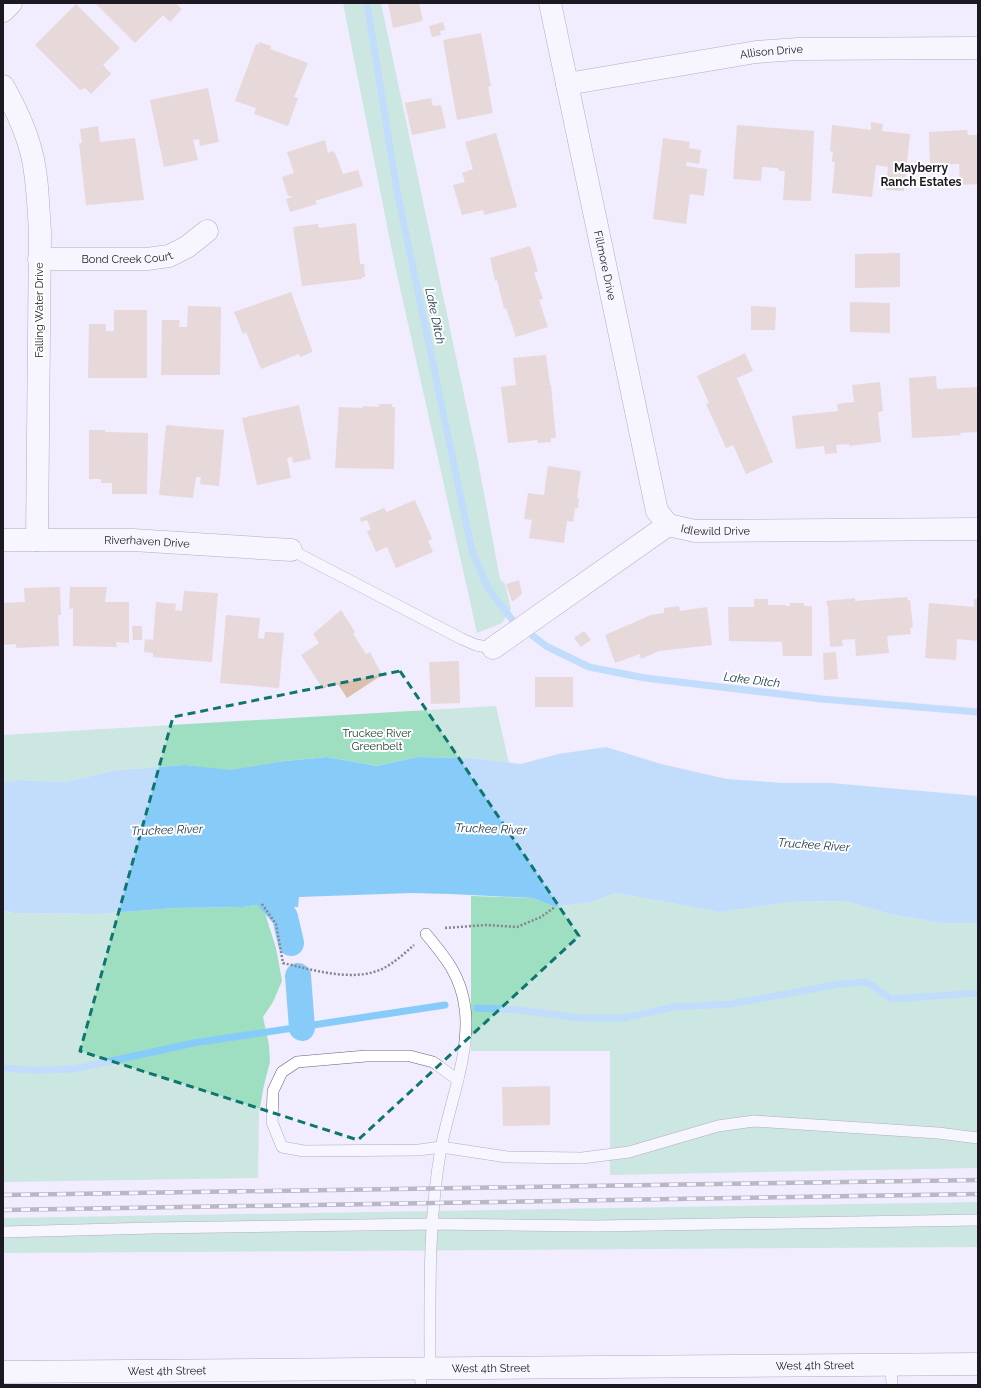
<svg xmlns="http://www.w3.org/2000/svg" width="981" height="1388" viewBox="0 0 981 1388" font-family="Raleway,sans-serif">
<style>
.green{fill:#9fdfc1}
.water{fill:#87cbf9}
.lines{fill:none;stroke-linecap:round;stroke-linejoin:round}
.stream{stroke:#87cbf9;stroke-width:7}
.canal{stroke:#87cbf9;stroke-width:26}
.building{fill:#dbc0af}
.lane-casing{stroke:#676079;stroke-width:12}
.street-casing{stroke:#676079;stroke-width:23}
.secondary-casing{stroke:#676079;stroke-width:23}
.path{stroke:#878391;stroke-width:2.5;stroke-dasharray:2 2;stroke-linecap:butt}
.lane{stroke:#fff;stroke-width:11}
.street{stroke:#fff;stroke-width:22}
.secondary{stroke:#fff;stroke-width:22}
.rail-casing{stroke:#797583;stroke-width:4.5}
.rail{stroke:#fff;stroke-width:3;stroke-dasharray:9;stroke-linecap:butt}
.marked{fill:none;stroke:#0f766e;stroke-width:3;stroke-dasharray:8 5;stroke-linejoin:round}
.labels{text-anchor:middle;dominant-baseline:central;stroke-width:4;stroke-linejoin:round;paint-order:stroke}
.street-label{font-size:11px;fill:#1c1923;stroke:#fff}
.park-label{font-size:11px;fill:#163a2b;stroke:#fff}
.neighbourhood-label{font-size:12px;font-weight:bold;fill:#1c1923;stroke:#fff}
.water-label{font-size:12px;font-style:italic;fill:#153347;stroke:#fff}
</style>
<rect width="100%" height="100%" fill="#f1ecfe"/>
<g class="green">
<path d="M 343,3 L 381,3 L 477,456 L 500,579 L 505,584 L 511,609 L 502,623 L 477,633 L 394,261 Z"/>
<path d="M 496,706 L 509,763 L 472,758 L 417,757 L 377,766 L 327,757 L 285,761 L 231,771 L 185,765 L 118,770 L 64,782 L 18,780 L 3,783 L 3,735 Z"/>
<path d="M 616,893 L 720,912 L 790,902 L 845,901 L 890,914 L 941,923 L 978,923 L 978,1168 L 610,1175 L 610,1051 L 471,1051 L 471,896 L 533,898 L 555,907 L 590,902 Z"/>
<path d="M 262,904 L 276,948 L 282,981 L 273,1002 L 263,1017 L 269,1045 L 270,1062 L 264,1085 L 259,1113 L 258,1178 L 3,1182 L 3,910 L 13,913 L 98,914 L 174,908 L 243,907 Z"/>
<path d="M 978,1202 L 978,1247 L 3,1253 L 3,1218 Z"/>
</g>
<path class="water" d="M 606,747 L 661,764 L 727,779 L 784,783 L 831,783 L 978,796 L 978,923 L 941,923 L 890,914 L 845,901 L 790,902 L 720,912 L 616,893 L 590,902 L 555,907 L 533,898 L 451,894 L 411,893 L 299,897 L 298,907 L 283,908 L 272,898 L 262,904 L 243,907 L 174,908 L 98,914 L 13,913 L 3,910 L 3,783 L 18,780 L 64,782 L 118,770 L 185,765 L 231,770 L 285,761 L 327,757 L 377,766 L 417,757 L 472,758 L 521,764 L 558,754 Z"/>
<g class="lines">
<g class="stream">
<path d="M 367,3 L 397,191 L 472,551 L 488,588 L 514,622"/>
<path d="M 533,636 L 546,646 L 589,667 L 645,678 L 822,699 L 978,712"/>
<path d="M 477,1008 L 518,1010 L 580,1018 L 624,1018 L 673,1007 L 731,1004 L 839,984 L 867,982 L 891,999 L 978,993"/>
<path d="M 3,1068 L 32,1070 L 74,1069 L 194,1043 L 445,1005"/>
</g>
<g class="canal">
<path d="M 254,870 L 259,887 L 285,917 L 291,943"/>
<path d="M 298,976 L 302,1028"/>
</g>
</g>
<g class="building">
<path d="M 95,3 L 175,3 L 182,9 L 170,22 L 163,15 L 135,43 Z"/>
<path d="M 388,3 L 419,3 L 423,21 L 393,28 Z"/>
<path d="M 76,4 L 120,48 L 103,65 L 111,74 L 91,94 L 85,88 L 80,90 L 35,45 Z"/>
<path d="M 443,22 L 445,30 L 440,31 L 441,35 L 432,37 L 429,26 Z"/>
<path d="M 481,33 L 491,86 L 488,87 L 493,113 L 457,120 L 443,40 Z"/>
<path d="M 259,42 L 271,46 L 270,49 L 308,63 L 294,97 L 298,98 L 288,126 L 254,114 L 256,108 L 235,101 L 256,44 L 259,45 Z"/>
<path d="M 208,88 L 219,142 L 200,146 L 199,139 L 193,140 L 198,160 L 164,167 L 150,100 Z"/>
<path d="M 431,98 L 433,106 L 441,105 L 446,128 L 412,135 L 405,103 Z"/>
<path d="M 871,122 L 883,124 L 882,131 L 910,134 L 904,191 L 886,190 L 888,167 L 876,165 L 872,197 L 832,193 L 835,162 L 832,162 L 833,152 L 830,151 L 832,125 L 871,130 Z"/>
<path d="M 737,125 L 814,131 L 811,201 L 783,200 L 785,171 L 779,171 L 778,168 L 762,167 L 761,181 L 733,179 Z"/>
<path d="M 98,126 L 100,142 L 135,138 L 144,200 L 86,205 L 79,143 L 82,143 L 80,129 Z"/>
<path d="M 967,130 L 968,135 L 978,135 L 978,184 L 960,185 L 959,164 L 930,165 L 929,132 Z"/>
<path d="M 496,133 L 517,207 L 484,215 L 483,210 L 462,215 L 453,185 L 465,182 L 462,173 L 473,169 L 465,142 Z"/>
<path d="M 663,138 L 690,142 L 689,148 L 701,150 L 699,164 L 687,162 L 686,166 L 707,169 L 704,196 L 690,194 L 686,224 L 653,219 Z"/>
<path d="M 325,140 L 328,153 L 333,151 L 335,153 L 343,174 L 358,170 L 363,186 L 315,201 L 317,204 L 290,212 L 286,199 L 293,197 L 288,196 L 282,177 L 294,173 L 287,152 Z"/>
<path d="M 356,223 L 360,264 L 364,264 L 365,277 L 362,277 L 362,279 L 302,286 L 293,227 L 318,224 L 319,228 Z"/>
<path d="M 530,246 L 538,271 L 534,273 L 543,299 L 539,300 L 548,327 L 516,337 L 506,308 L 504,309 L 497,280 L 495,281 L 490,258 Z"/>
<path d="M 900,253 L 900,287 L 855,288 L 855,254 Z"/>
<path d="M 291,292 L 312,350 L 312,352 L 300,357 L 299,354 L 261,369 L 246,332 L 243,334 L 234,312 Z"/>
<path d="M 850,302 L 890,303 L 890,333 L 850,332 Z"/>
<path d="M 188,306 L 221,307 L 220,375 L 161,375 L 162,320 L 180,320 L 179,327 L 187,327 Z"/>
<path d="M 751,306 L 776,307 L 775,330 L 751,330 Z"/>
<path d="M 114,310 L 147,310 L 147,378 L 88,378 L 89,324 L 106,324 L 106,331 L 114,331 Z"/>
<path d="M 745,353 L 753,371 L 737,378 L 773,462 L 746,474 L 733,445 L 726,448 L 706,404 L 709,403 L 697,376 Z"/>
<path d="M 546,355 L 550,385 L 551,385 L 556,438 L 551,438 L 551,442 L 538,443 L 537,440 L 508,443 L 501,387 L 516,385 L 513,358 Z"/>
<path d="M 936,376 L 937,389 L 978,387 L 978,432 L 960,433 L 961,435 L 912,438 L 909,378 Z"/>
<path d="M 880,382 L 883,411 L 878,412 L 881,442 L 849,446 L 849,444 L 836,445 L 837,453 L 825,454 L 824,446 L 796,449 L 792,416 L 838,411 L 837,404 L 854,402 L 852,385 Z"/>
<path d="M 379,404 L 392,404 L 392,407 L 395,407 L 394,469 L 335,468 L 339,407 L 363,408 L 363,406 L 379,407 Z"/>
<path d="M 299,405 L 311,459 L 293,463 L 292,457 L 287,458 L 291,478 L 257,485 L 242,418 Z"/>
<path d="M 166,425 L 224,430 L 219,486 L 200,484 L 201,477 L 196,477 L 193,498 L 159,495 Z"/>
<path d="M 89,430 L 105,430 L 105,432 L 148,433 L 147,494 L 112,494 L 112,483 L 101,483 L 101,479 L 89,479 Z"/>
<path d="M 548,466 L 581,471 L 577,498 L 579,498 L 578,508 L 575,508 L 573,522 L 567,521 L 564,543 L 529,538 L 532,520 L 524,519 L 528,493 L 544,495 Z"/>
<path d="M 415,500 L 432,539 L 428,541 L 433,552 L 396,568 L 387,547 L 376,552 L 367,531 L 371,530 L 367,520 L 361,522 L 360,518 L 384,508 L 387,512 Z"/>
<path d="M 519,580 L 522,594 L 512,602 L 506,584 Z"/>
<path d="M 60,587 L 61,615 L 58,615 L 59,646 L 16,648 L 16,644 L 3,645 L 3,603 L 25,602 L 24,588 Z"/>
<path d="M 70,587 L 107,587 L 105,602 L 129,602 L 129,643 L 116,642 L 117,647 L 73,646 L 73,608 L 69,609 Z"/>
<path d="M 184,591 L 218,593 L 212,662 L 153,657 L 153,653 L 144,652 L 145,639 L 153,640 L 156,602 L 176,604 L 175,610 L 182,611 Z"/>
<path d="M 907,597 L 908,600 L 910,600 L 913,627 L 910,628 L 911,634 L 887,636 L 889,653 L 856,656 L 855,639 L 842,640 L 843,646 L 830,647 L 828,607 L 826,601 L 855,598 L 855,601 Z"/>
<path d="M 754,599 L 768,599 L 768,605 L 785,605 L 785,606 L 790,606 L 790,603 L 804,603 L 804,606 L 812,606 L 812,656 L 783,656 L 782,642 L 729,641 L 728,607 L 754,607 Z"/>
<path d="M 974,599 L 978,599 L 978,641 L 957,639 L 956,660 L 925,658 L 929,603 L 974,607 Z"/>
<path d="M 679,606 L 680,611 L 707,607 L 712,645 L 659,651 L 641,659 L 640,654 L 615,663 L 605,635 L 651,615 L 664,613 L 664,608 Z"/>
<path d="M 341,610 L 355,632 L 353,634 L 366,654 L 370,652 L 382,675 L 347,698 L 338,684 L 336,685 L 334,682 L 323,689 L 301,655 L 319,643 L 313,634 Z"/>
<path d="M 226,615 L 260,618 L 258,638 L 264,639 L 265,632 L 284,633 L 279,688 L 220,683 Z"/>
<path d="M 132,626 L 142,626 L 142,640 L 133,640 Z"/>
<path d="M 584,631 L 591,640 L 581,647 L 574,638 Z"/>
<path d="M 836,652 L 838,679 L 824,680 L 823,653 Z"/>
<path d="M 459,661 L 460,703 L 431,704 L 429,662 Z"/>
<rect x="535" y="677" width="38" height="30"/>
<path d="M 550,1086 L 550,1125 L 503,1126 L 502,1087 Z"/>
</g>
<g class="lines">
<defs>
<g id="lane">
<path d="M 291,550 L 462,639 L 476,645 L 493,648"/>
<path d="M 426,934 C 446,958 461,976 465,1008 C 471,1052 449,1105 441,1148 C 428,1221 430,1295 430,1369"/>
<path d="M 458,1080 L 433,1062 L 410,1056 L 366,1056 L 297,1062 L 282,1072 L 273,1091 L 272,1122 L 282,1147 L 304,1151 L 419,1150 L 441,1147 L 507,1157 L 582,1158 L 629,1152 L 718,1126 L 754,1121 L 938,1133 L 978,1138"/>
<path d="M 3,1232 L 152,1228 L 433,1224 L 595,1226 L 978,1220"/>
<path d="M 891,1365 L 892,1385"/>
<path d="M 420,1369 L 421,1385"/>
</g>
<g id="street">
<path id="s1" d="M 550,3 L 657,511 L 668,525"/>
<path d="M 3,11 L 11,3"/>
<path id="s2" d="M 567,84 L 756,52 L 798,49 L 978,48"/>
<path d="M 3,86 C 15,107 25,128 31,151 C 38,177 38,205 40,232 L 37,540"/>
<path id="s3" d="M 39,259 L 147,259 L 169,256 L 187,247 L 207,231"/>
<path id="s4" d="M 3,540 L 133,540 L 291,550"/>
<path id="s5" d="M 493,648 L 668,525 L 695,531 L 978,529"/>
</g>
<g id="secondary">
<path id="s6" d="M 3,1372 L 978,1364"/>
</g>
</defs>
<use href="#lane" class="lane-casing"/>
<use href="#street" class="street-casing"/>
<use href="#secondary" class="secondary-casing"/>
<g class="path">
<path d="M 262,904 L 276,924 L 283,963 C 313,970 355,983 384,968 C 394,963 405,953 414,945"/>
<path d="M 445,928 L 486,925 L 517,927 L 541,917 L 555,907"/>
</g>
<use href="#lane" class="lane"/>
<use href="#street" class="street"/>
<use href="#secondary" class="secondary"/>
<defs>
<g id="rail">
<path d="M 3,1195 L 978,1180"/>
<path d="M 3,1210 L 978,1194"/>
</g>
</defs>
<use href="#rail" class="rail-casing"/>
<use href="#rail" class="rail"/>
</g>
<path d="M0 0H981V1388H0ZM 400,671 L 579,936 L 358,1140 L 80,1051 L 173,717 Z" fill="#f1ecfe" fill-opacity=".55" fill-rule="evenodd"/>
<path class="marked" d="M 400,671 L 579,936 L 358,1140 L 80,1051 L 173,717 Z"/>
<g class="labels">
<g class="street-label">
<text stroke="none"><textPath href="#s2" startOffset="207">Allison Drive</textPath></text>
<text stroke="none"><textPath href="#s3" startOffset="88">Bond Creek Court</textPath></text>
<text stroke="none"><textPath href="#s1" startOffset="268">Fillmore Drive</textPath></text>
<text transform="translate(39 310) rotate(-90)">Falling Water Drive</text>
<text stroke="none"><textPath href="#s5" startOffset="262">Idlewild Drive</textPath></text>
<text stroke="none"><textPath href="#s4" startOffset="144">Riverhaven Drive</textPath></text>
<text stroke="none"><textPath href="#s6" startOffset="812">West 4th Street</textPath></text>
<text stroke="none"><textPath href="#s6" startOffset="488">West 4th Street</textPath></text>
<text stroke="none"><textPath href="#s6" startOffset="164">West 4th Street</textPath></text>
</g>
<g class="park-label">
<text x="377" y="733">Truckee River<tspan x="377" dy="13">Greenbelt</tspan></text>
</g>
<g class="neighbourhood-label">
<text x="921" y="168">Mayberry<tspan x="921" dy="14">Ranch Estates</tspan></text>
</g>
<g class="water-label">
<text transform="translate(435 316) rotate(78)">Lake Ditch</text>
<text transform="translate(752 680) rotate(7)">Lake Ditch</text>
<text transform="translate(491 829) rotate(2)">Truckee River</text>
<text transform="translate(167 830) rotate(-2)">Truckee River</text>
<text transform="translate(814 845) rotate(4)">Truckee River</text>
</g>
</g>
<rect width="981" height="1388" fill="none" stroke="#1c1923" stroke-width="8"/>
</svg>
